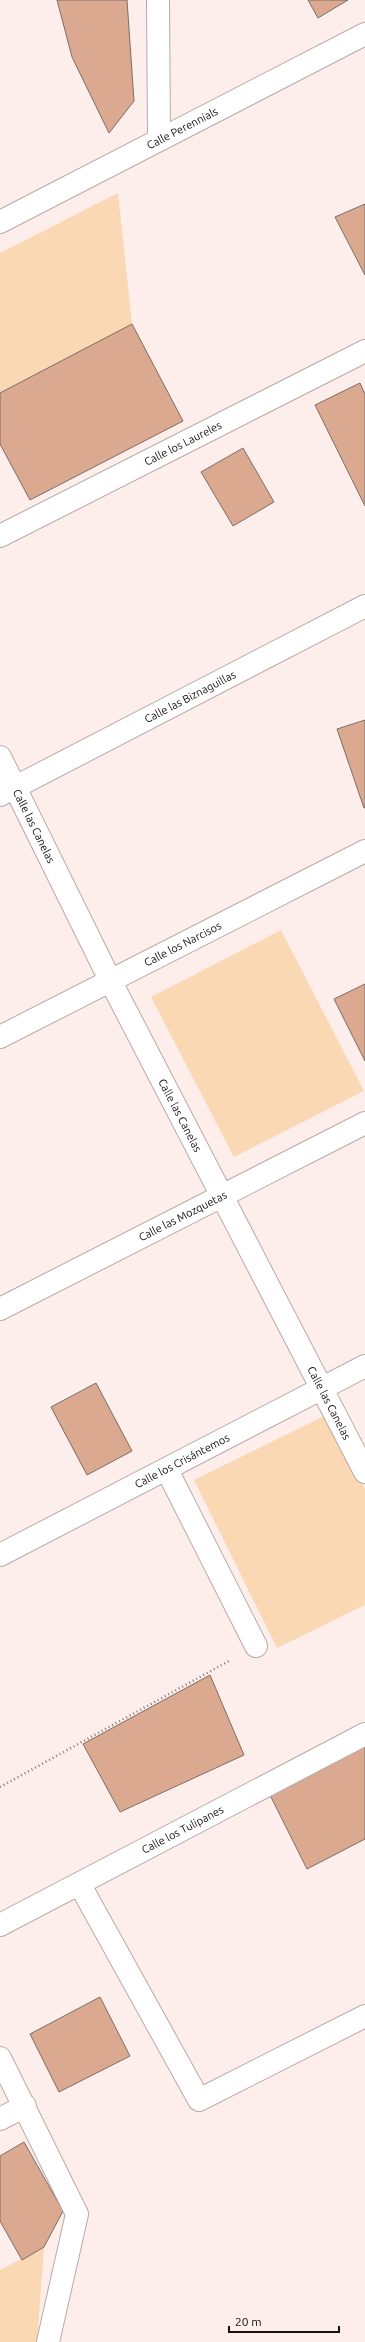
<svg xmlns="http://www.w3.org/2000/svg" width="365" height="2342" viewBox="0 0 365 2342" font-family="Ubuntu,sans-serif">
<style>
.green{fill:#f9d8b3}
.building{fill:#dba98f;stroke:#7a6e68}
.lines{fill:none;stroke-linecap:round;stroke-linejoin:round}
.minor-casing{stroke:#b9aaa8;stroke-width:24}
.path{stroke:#807574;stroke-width:2.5;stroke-dasharray:1 3;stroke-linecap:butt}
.minor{stroke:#fff;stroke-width:22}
.labels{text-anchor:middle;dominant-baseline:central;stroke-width:3;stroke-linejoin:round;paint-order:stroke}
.street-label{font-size:11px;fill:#150f0f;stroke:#feeeeb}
</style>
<rect width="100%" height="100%" fill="#feeeeb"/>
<g class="green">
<path d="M 118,193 L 132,324 L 0,396 L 0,253 Z"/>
<path d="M 281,930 L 364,1091 L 234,1157 L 151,997 Z"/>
<path d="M 328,1414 L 365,1489 L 365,1605 L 277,1648 L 194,1480 Z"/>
<path d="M 44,2247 L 37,2342 L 0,2342 L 0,2270 Z"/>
</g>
<g class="building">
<path d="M 57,0 L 127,0 L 134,101 L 109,133 L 72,57 Z"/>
<path d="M 308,0 L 348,0 L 318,18 Z"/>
<path d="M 365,204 L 365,275 L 335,217 Z"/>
<path d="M 132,324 L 183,421 L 30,500 L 0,444 L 0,393 Z"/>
<path d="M 360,383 L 365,394 L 365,506 L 315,405 Z"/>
<path d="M 243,448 L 274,502 L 233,526 L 201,472 Z"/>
<path d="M 365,720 L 365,808 L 364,808 L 337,729 Z"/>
<path d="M 365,984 L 365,1061 L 334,999 Z"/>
<path d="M 96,1383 L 132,1451 L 87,1475 L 51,1407 Z"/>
<path d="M 210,1675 L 244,1755 L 120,1812 L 83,1744 Z"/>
<path d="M 365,1735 L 365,1839 L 307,1869 L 267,1789 Z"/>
<path d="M 100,1997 L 130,2056 L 59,2092 L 30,2034 Z"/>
<path d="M 24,2142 L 63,2211 L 44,2247 L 22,2260 L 0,2221 L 0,2156 Z"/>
</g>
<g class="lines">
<defs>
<g id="minor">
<path d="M 158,0 L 159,139"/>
<path id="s1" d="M 0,222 L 365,34"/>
<path id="s2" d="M 0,536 L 365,351"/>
<path id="s3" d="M 0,757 L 110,980 L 365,1472"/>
<path id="s4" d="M 0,795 L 365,606"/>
<path id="s5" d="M 0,1037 L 365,851"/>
<path id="s6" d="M 0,1309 L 365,1123"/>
<path d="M 167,1470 L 256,1646"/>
<path id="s7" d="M 0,1555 L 365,1366"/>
<path d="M 80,1885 L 199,2100 L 365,2016"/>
<path id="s8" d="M 0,1925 L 365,1734"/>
<path d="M 0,2058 L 77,2214 L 48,2342"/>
<path d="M 0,2119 L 25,2106"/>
</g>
</defs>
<use href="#minor" class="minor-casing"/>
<path class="path" d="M 0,1787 L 229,1661"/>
<use href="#minor" class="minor"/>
</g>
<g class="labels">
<g class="street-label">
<text stroke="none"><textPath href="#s1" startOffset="205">Calle Perennials</textPath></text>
<text stroke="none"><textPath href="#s2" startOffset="205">Calle los Laureles</textPath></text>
<text stroke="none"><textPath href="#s4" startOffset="214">Calle las Biznaguillas</textPath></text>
<text stroke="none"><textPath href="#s3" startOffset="77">Calle las Canelas</textPath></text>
<text stroke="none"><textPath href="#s5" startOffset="205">Calle los Narcisos</textPath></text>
<text stroke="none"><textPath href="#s3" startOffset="401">Calle las Canelas</textPath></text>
<text stroke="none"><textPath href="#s6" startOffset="205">Calle las Mozquetas</textPath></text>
<text stroke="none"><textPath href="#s3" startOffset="725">Calle las Canelas</textPath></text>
<text stroke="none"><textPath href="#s7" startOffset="205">Calle los Crisántemos</textPath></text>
<text stroke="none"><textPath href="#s8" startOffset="206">Calle los Tulipanes</textPath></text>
</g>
</g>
<path d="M229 2326v6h110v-6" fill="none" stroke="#150f0f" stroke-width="2"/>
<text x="235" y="2326" font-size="12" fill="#150f0f" stroke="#feeeeb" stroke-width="3" paint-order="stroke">20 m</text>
</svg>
